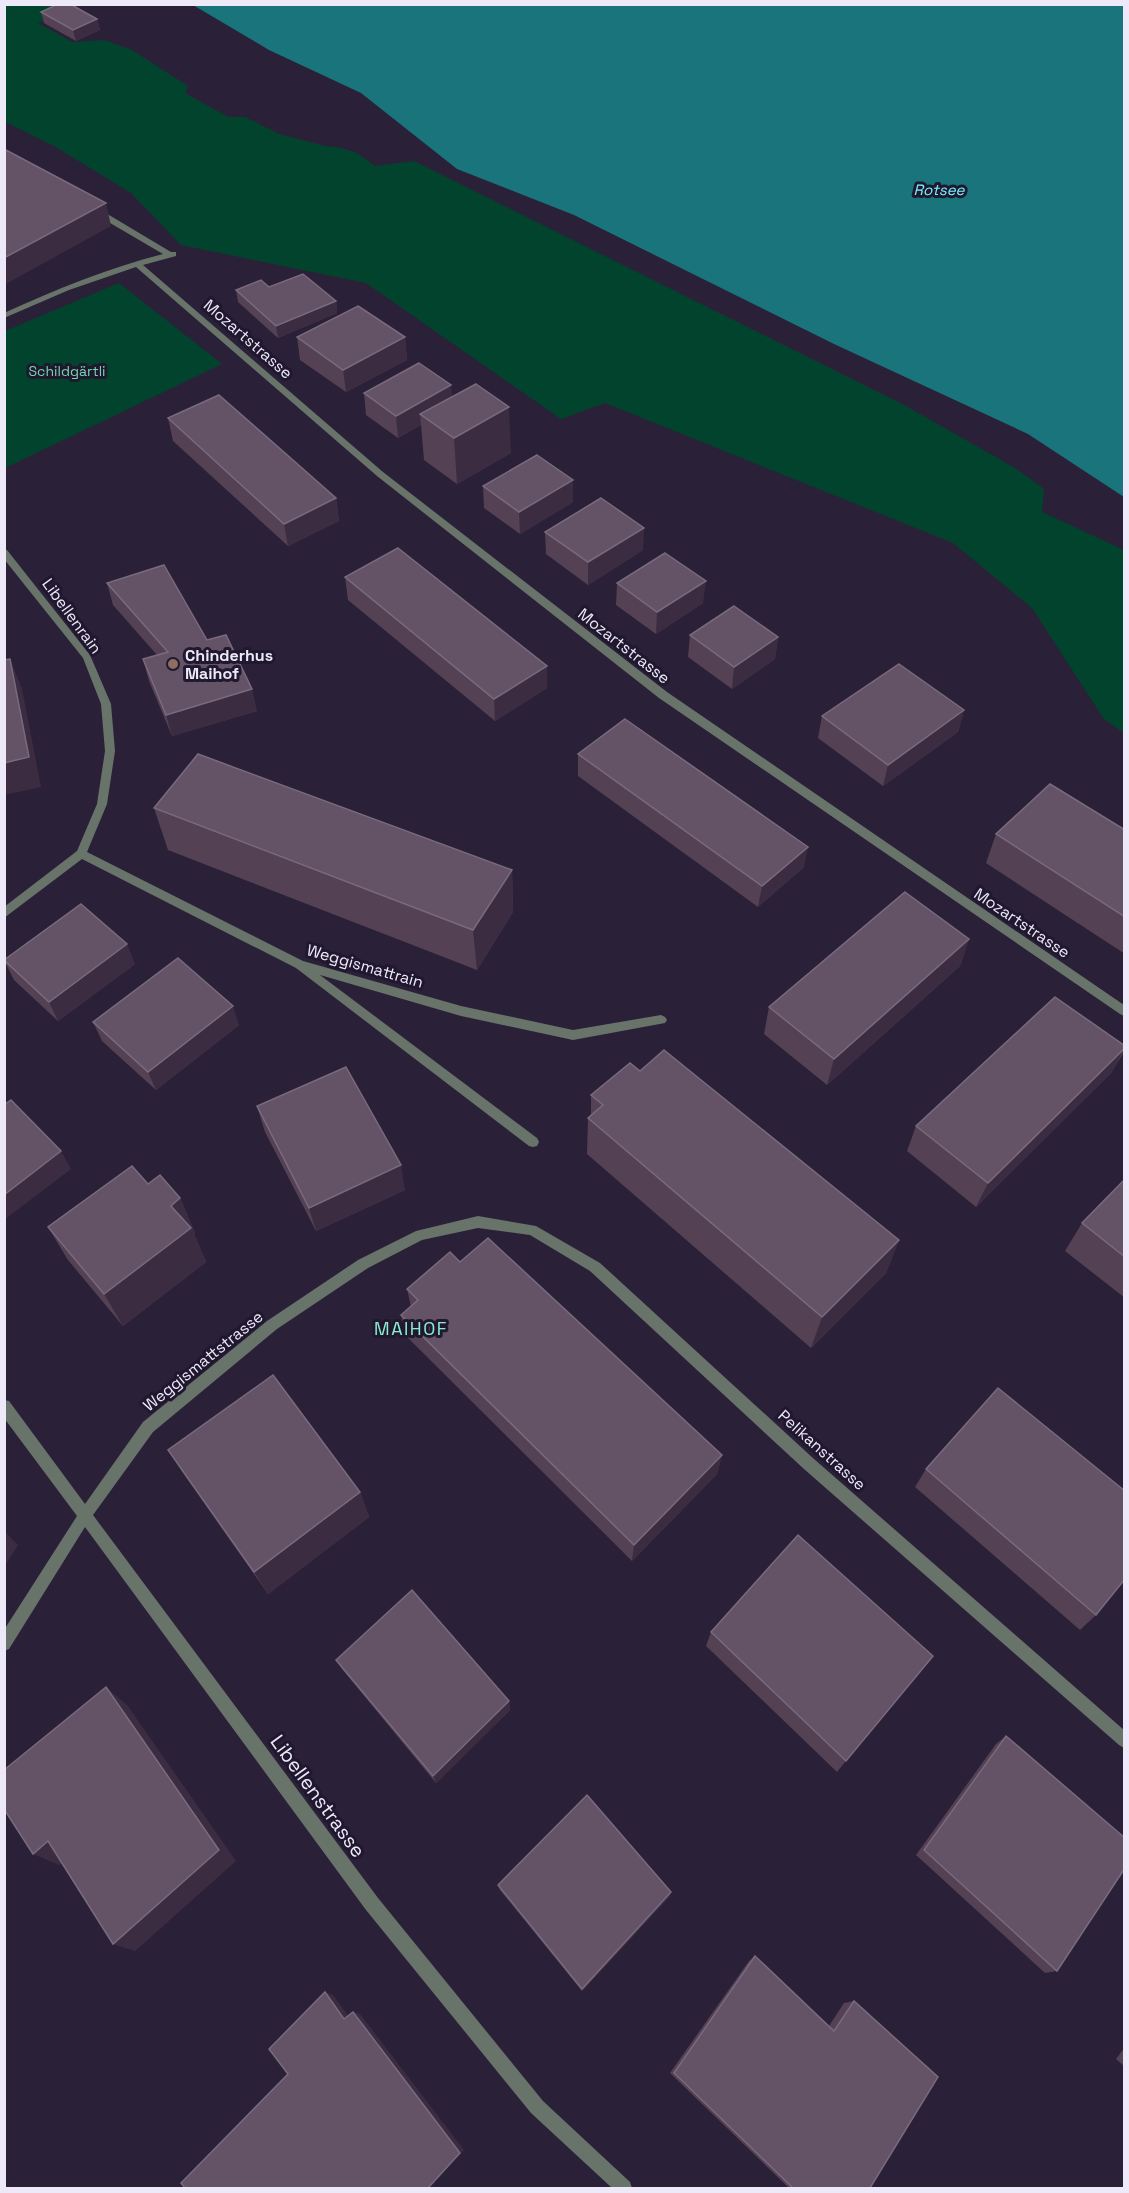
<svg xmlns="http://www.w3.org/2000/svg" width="1129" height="2193" viewBox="0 0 1129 2193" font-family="'Space Grotesk',sans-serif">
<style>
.green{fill:#02432e}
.water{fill:#19747c}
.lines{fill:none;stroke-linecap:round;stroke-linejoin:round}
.service{fill:#68736a;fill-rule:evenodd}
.minor{fill:#68736a;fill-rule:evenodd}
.wall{fill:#544154}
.shaded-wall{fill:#3c2c42}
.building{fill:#645366;stroke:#7a6a7d;stroke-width:1.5}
.education-dot{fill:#8d6e63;stroke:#20182e;stroke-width:2}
.labels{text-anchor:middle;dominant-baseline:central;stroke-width:6;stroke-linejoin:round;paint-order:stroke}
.far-park-label{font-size:14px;fill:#74d6ad;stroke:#20182e}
.far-water-label{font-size:15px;font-style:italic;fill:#78f2fe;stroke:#20182e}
.street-label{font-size:16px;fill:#ede9f8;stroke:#20182e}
.poi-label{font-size:16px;font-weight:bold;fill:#ede9f8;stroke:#20182e;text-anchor:start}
.neighbourhood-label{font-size:18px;letter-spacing:1.5px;fill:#8becd1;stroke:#20182e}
.near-street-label{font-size:20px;fill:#ede9f8;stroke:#20182e}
</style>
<rect width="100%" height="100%" fill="#2a2138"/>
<g class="green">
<path d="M 4,5 L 60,5 L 66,12 L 38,23 L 72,42 L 104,40 L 132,50 L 188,86 L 185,93 L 228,117 L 245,117 L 279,134 L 325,146 L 342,148 L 357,153 L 375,166 L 414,161 L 906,406 L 1015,468 L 1044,489 L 1042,512 L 1124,550 L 1124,733 L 1104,719 L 1032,608 L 953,543 L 605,403 L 561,419 L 366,283 L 181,245 L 131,193 L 54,146 L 5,122 Z"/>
<path d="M 119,283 L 222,364 L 5,468 L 5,331 Z"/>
</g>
<path class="water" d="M 193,5 L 1124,5 L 1124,497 L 1028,434 L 834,344 L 574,215 L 457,169 L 361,93 L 269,50 Z"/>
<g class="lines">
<path class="service" d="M 300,960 L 537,1138 L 539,1142 L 537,1146 L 533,1147 L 529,1146 L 296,968 L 294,965 L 296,962 Z"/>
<g class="minor">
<path d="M 93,209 L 99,209 L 171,252 L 176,252 L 176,256 L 143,265 L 383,472 L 667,692 L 1124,1005 L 1124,1016 L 1120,1014 L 659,698 L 377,476 L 136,267 L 69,290 L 4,318 L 4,313 C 56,289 109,268 163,254 L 93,213 Z"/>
<path d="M 4,549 L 7,550 L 90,655 L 111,704 L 115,751 L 107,804 L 87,852 L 303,961 L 461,1006 L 573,1030 L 661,1015 L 665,1017 L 667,1020 L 665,1023 L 573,1040 L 461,1016 L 296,968 L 82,859 L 4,918 L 4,907 L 77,851 L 97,804 L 105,751 L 101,704 L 83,658 L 4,559 Z"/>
<path d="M 478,1216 L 536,1226 L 600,1263 L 814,1459 L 1124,1730 L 1124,1748 L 1119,1745 L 804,1469 L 590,1271 L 530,1235 L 478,1228 L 422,1240 L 368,1268 L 277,1329 L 153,1432 L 93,1515 L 378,1898 L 543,2101 L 630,2182 L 632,2188 L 612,2188 L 531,2113 L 366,1910 L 85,1527 L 9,1649 L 4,1651 L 4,1630 L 77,1516 L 4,1418 L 4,1400 L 9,1401 L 85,1504 L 143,1422 L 267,1321 L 358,1260 L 416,1231 Z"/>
</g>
</g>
<g class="wall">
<path d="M 41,12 L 97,19 L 100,30 L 76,41 L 44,23 Z"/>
<path d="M 269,287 L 336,301 L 337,313 L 278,338 L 238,302 L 236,290 Z"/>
<path d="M 297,337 L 405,337 L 407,360 L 346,392 L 300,360 Z"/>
<path d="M 364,393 L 452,397 L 511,453 L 457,484 L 424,460 L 421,425 L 398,438 L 366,415 Z"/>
<path d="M 168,418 L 336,498 L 339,521 L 288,546 L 173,441 Z"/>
<path d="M 573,480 L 573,502 L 520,534 L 484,508 L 483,486 Z"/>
<path d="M 545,532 L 643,550 L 588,585 L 546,554 Z"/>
<path d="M 345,577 L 547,666 L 547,688 L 495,721 L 348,600 Z"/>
<path d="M 107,583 L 207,640 L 257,711 L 172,736 L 149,681 L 143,659 L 157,655 L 113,605 Z"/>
<path d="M 617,583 L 703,603 L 656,634 L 616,605 Z"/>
<path d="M 690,635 L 778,637 L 775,659 L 732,689 L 688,657 Z"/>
<path d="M 964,710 L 958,732 L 883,786 L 818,738 L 822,716 Z"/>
<path d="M 578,754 L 804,867 L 758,907 L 578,776 Z"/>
<path d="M 154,808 L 512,870 L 513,912 L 477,970 L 168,850 Z"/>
<path d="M 1125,830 L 1125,954 L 986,863 L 996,834 Z"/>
<path d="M 969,939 L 960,966 L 827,1085 L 764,1034 L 769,1007 Z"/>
<path d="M 4,960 L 135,964 L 58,1021 L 14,980 Z"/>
<path d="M 93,1022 L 239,1025 L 156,1090 L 102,1041 Z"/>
<path d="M 1125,1046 L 1125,1050 L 1111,1073 L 976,1207 L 907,1151 L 916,1126 Z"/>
<path d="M 640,1071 L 899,1240 L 886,1273 L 811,1348 L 587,1154 L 588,1118 L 591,1115 L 591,1095 Z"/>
<path d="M 257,1106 L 405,1190 L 316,1231 L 265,1132 Z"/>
<path d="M 1125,1179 L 1125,1298 L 1065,1251 L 1082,1223 Z"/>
<path d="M 148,1184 L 180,1198 L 195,1233 L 194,1234 L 206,1262 L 123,1326 L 68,1260 L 48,1227 Z"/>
<path d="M 460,1262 L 722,1455 L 717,1474 L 632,1561 L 406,1336 L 401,1315 L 411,1307 L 407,1289 Z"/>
<path d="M 168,1450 L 360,1492 L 369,1517 L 268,1594 L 185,1476 Z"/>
<path d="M 926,1469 L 1096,1615 L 1080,1630 L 915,1487 Z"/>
<path d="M 711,1632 L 846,1761 L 837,1772 L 706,1646 Z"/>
<path d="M 336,1660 L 509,1701 L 510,1710 L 436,1783 L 342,1669 Z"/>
<path d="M 1006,1736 L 1057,1971 L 1045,1973 L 916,1855 L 996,1744 Z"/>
<path d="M 498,1885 L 671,1892 L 669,1897 L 582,1991 L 500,1890 Z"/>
<path d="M 755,1956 L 829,2026 L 844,2003 L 854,2001 L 870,2188 L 789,2188 L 670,2073 L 749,1961 Z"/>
<path d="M 1125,2047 L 1125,2067 L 1116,2059 Z"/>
</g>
<g class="shaded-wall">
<path d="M 97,19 L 100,30 L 76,41 L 73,30 Z"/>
<path d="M 106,203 L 111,226 L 4,285 L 4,258 Z"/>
<path d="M 336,301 L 337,313 L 278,338 L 276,326 Z"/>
<path d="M 405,337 L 407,360 L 346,392 L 343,370 Z"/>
<path d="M 451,385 L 453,408 L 420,414 L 421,425 L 398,438 L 396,416 Z"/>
<path d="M 509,407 L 511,453 L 457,484 L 454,438 Z"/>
<path d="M 573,480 L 573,502 L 520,534 L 519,512 Z"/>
<path d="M 336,498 L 339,521 L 288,546 L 284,524 Z"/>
<path d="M 644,528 L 643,550 L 588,585 L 588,562 Z"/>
<path d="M 706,581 L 703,603 L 656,634 L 657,612 Z"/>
<path d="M 778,637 L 775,659 L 732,689 L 734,667 Z"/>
<path d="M 10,659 L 22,689 L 41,787 L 4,795 L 4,763 Z"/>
<path d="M 547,666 L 547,688 L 495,721 L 494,699 Z"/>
<path d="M 252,689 L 257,711 L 172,736 L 166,715 Z"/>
<path d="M 964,710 L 958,732 L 883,786 L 888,765 Z"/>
<path d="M 808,847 L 804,867 L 758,907 L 762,886 Z"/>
<path d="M 512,870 L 513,912 L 477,970 L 473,930 Z"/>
<path d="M 969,939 L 960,966 L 827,1085 L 834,1059 Z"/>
<path d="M 127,944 L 135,964 L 58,1021 L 49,1002 Z"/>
<path d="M 233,1006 L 239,1025 L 156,1090 L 148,1072 Z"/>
<path d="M 1125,1048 L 1111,1073 L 976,1207 L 988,1183 Z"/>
<path d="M 61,1151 L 71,1169 L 4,1220 L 4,1195 Z"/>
<path d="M 401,1165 L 405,1190 L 316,1231 L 309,1208 Z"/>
<path d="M 180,1198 L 195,1233 L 194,1234 L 206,1262 L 123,1326 L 104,1294 L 171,1206 Z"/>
<path d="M 899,1240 L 886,1273 L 811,1348 L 822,1317 Z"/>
<path d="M 722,1455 L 717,1474 L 632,1561 L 634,1545 Z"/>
<path d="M 360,1492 L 369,1517 L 268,1594 L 254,1572 Z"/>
<path d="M 6,1533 L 18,1545 L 4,1567 L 4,1535 Z"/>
<path d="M 106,1687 L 127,1705 L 236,1861 L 135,1951 L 113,1944 Z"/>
<path d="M 509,1701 L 510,1710 L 436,1783 L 433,1776 Z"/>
<path d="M 48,1841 L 73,1852 L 59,1865 L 33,1854 Z"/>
<path d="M 671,1892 L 669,1897 L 582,1991 L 582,1989 Z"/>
<path d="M 325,1992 L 333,1995 L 352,2021 L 344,2019 Z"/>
<path d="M 353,2012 L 360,2014 L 464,2150 L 429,2188 L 428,2188 Z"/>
</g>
<g class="building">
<path d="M 58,4 L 70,4 L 97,19 L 73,30 L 41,12 Z"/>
<path d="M 4,149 L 106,203 L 4,258 Z"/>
<path d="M 303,274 L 336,301 L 276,326 L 236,290 L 261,280 L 269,287 Z"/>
<path d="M 358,306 L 405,337 L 343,370 L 297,337 Z"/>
<path d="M 419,363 L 451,385 L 396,416 L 364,393 Z"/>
<path d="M 476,384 L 509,407 L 454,438 L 420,414 Z"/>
<path d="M 219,395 L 336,498 L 284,524 L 168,418 Z"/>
<path d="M 537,455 L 573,480 L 519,512 L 483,486 Z"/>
<path d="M 601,498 L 644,528 L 588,562 L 545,532 Z"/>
<path d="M 398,548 L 547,666 L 494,699 L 345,577 Z"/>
<path d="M 665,553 L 706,581 L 657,612 L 617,583 Z"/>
<path d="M 164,565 L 207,640 L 226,635 L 252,689 L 166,715 L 143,659 L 168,652 L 107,583 Z"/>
<path d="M 734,606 L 778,637 L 734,667 L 690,635 Z"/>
<path d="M 10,659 L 29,757 L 4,763 L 4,660 Z"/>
<path d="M 899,664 L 964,710 L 888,765 L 822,716 Z"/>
<path d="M 625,719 L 808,847 L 762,886 L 578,754 Z"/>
<path d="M 198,754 L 512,870 L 473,930 L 154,808 Z"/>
<path d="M 1050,784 L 1125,830 L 1125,917 L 996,834 Z"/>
<path d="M 905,892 L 969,939 L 834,1059 L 769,1007 Z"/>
<path d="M 81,904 L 127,944 L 49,1002 L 4,960 Z"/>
<path d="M 178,958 L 233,1006 L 148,1072 L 93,1022 Z"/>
<path d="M 1055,997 L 1125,1046 L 1125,1048 L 988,1183 L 916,1126 Z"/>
<path d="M 664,1050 L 899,1240 L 822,1317 L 588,1118 L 603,1105 L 591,1095 L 630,1063 L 640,1071 Z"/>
<path d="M 346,1067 L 401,1165 L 309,1208 L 257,1106 Z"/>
<path d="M 11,1100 L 61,1151 L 4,1195 L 4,1105 Z"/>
<path d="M 132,1166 L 148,1184 L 160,1175 L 180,1198 L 171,1206 L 191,1228 L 104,1294 L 48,1227 Z"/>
<path d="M 1125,1179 L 1125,1257 L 1082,1223 Z"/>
<path d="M 488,1238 L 722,1455 L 634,1545 L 401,1315 L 418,1300 L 407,1289 L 450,1252 L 460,1262 Z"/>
<path d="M 273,1375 L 360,1492 L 254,1572 L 168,1450 Z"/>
<path d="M 998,1388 L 1125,1491 L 1125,1579 L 1096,1615 L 926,1469 Z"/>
<path d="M 798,1535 L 933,1656 L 846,1761 L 711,1632 Z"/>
<path d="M 412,1590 L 509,1701 L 433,1776 L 336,1660 Z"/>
<path d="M 106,1687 L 219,1850 L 113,1944 L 48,1841 L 33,1854 L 4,1809 L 4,1770 Z"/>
<path d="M 1006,1736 L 1125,1838 L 1125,1868 L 1057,1971 L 924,1850 Z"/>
<path d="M 587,1795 L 671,1892 L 582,1989 L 498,1885 Z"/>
<path d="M 755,1956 L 834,2031 L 854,2001 L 938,2077 L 870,2188 L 793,2188 L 674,2073 Z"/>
<path d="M 325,1992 L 344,2019 L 353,2012 L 460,2153 L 428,2188 L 185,2188 L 181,2183 L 288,2074 L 269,2049 Z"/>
</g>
<circle class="education-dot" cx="173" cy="664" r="6"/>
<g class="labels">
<g class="far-park-label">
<text x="67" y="371">Schildgärtli</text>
</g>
<g class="far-water-label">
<text x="939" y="189">Rotsee</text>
</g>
<g class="street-label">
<text transform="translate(248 339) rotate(41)">Mozartstrasse</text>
<text transform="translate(72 616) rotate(54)">Libellenrain</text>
<text transform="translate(624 646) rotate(38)">Mozartstrasse</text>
<text transform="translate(1022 923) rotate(34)">Mozartstrasse</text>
<text transform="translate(365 966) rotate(16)">Weggismattrain</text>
<text transform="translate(203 1361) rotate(-39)">Weggismattstrasse</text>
<text transform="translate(822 1450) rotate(42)">Pelikanstrasse</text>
</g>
<g class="poi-label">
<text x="185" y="655">Chinderhus<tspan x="185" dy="18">Maihof</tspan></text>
</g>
<g class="neighbourhood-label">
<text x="411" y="1328">MAIHOF</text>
</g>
<g class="near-street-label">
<text transform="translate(318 1796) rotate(54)">Libellenstrasse</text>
</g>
</g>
<rect width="1129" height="2193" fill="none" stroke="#ede9f8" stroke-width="12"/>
</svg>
